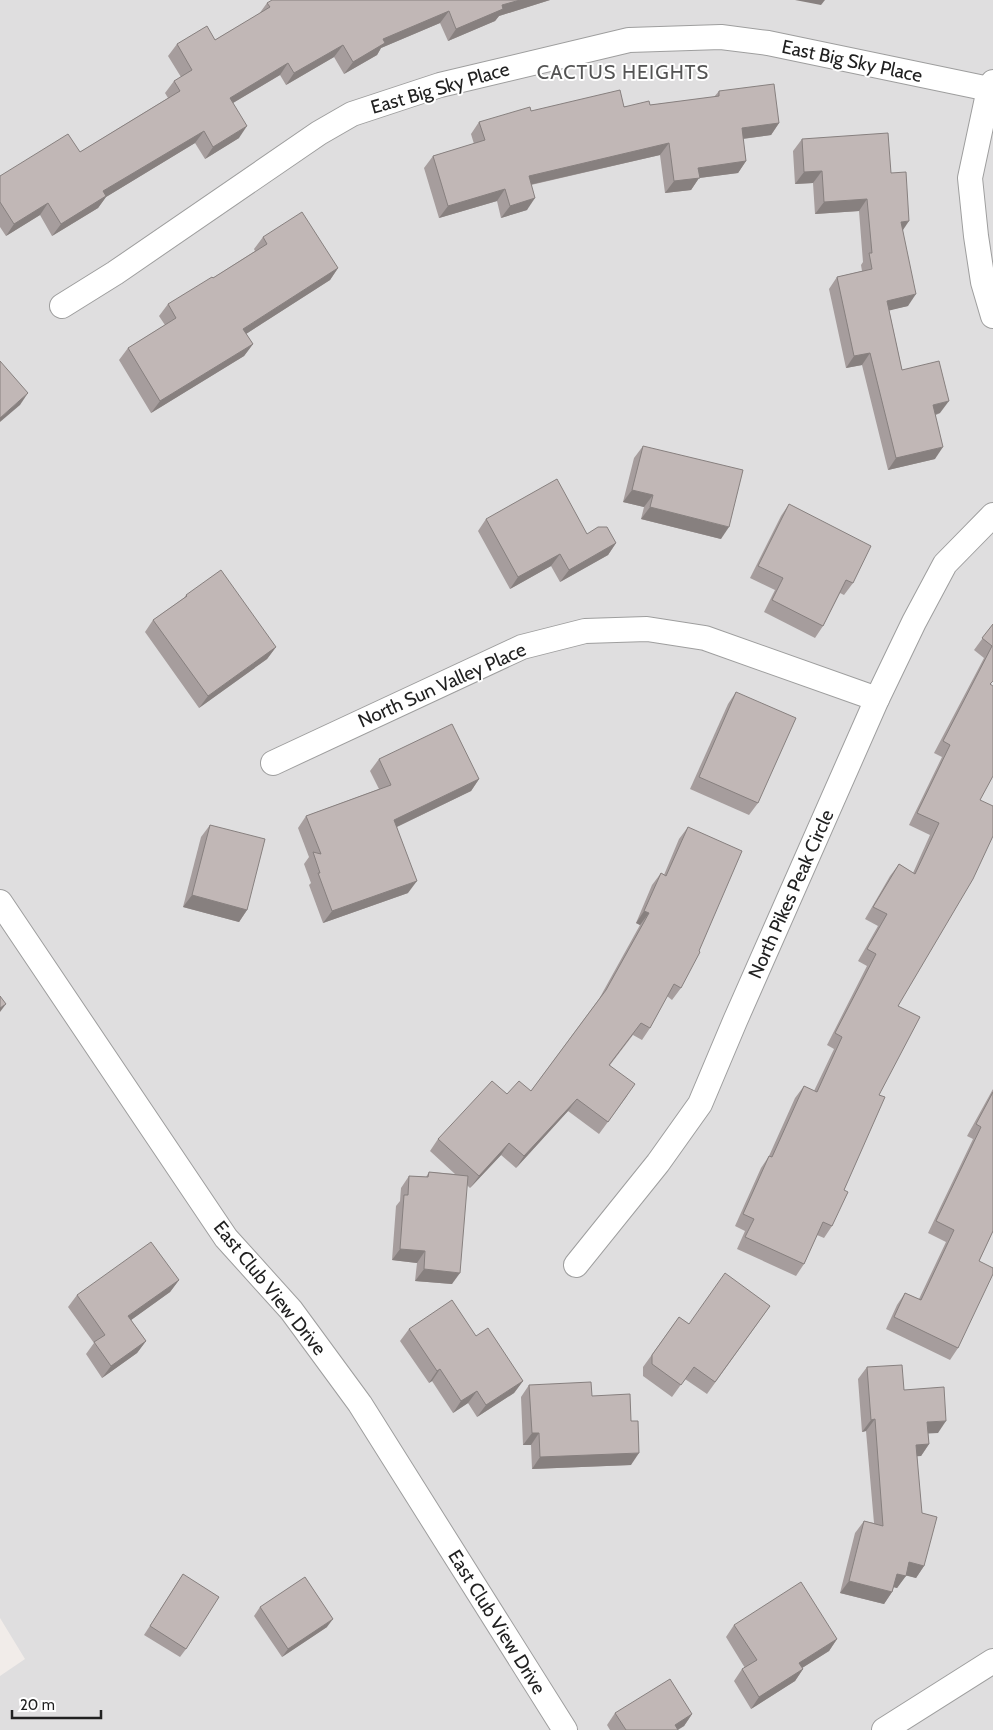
<svg xmlns="http://www.w3.org/2000/svg" width="993" height="1730" viewBox="0 0 993 1730" font-family="Cabin,sans-serif">
<style>
.residential{fill:#dfdedf}
.lines{fill:none;stroke-linecap:round;stroke-linejoin:round}
.minor-casing{stroke:#9e9e9e;stroke-width:26}
.minor{stroke:#fff;stroke-width:24}
.wall{fill:#a69d9d}
.shaded-wall{fill:#87807f}
.building{fill:#c1b7b6;stroke:#87807f}
.labels{text-anchor:middle;dominant-baseline:central;stroke-width:4;stroke-linejoin:round;paint-order:stroke}
.street-label{font-size:19px;fill:#212121;stroke:#fff}
.neighbourhood-label{font-size:20px;letter-spacing:1px;fill:#545454;stroke:#fff}
</style>
<rect width="100%" height="100%" fill="#f1ece9"/>
<path class="residential" d="M 0,0 L 993,0 L 993,1730 L 0,1730 L 0,1676 L 25,1659 L 0,1618 Z"/>
<g class="lines">
<defs>
<g id="minor">
<path d="M 993,82 L 989,89 L 970,178 L 976,236 L 983,282 L 993,316"/>
<path d="M 62,306 L 115,273 L 319,133 L 352,114 L 440,85 L 629,40 L 721,37 L 768,43 L 989,89"/>
<path d="M 273,763 L 522,647 L 585,631 L 647,629 L 705,638 L 877,699"/>
<path d="M 0,902 L 226,1238 L 291,1310 L 360,1404 L 565,1730"/>
<path d="M 576,1265 L 658,1163 L 700,1104 L 735,1021 L 877,699 L 914,622 L 945,564 L 993,515"/>
<path d="M 884,1730 L 993,1661"/>
</g>
</defs>
<use href="#minor" class="minor-casing"/>
<use href="#minor" class="minor"/>
</g>
<g class="wall">
<path d="M 550,0 L 499,16 L 495,21 L 448,41 L 440,23 L 381,48 L 377,55 L 344,74 L 334,57 L 286,85 L 280,75 L 233,103 L 239,138 L 205,159 L 195,143 L 106,197 L 98,208 L 52,236 L 40,215 L 6,236 L 0,227 L 0,176 L 80,152 L 168,98 L 165,93 L 174,81 L 181,77 L 168,56 L 177,44 L 215,40 L 259,14 L 267,3 Z"/>
<path d="M 719,91 L 779,123 L 771,135 L 743,139 L 746,161 L 738,173 L 699,178 L 691,190 L 665,193 L 660,155 L 531,185 L 527,210 L 501,218 L 497,201 L 439,218 L 424,168 L 433,156 L 474,144 L 471,134 L 479,122 L 531,111 L 650,105 L 714,97 Z"/>
<path d="M 802,139 L 891,173 L 903,231 L 908,306 L 889,310 L 902,370 L 940,413 L 936,415 L 935,459 L 888,470 L 862,365 L 846,368 L 829,289 L 837,277 L 862,271 L 861,265 L 863,262 L 859,211 L 815,214 L 813,183 L 795,184 L 793,151 Z"/>
<path d="M 263,237 L 338,268 L 330,280 L 246,334 L 253,344 L 244,356 L 151,413 L 119,360 L 128,348 L 165,325 L 159,316 L 168,304 L 213,278 L 255,251 L 254,249 Z"/>
<path d="M 643,446 L 721,539 L 641,519 L 644,507 L 623,502 L 634,458 Z"/>
<path d="M 789,504 L 853,583 L 844,595 L 840,593 L 823,626 L 815,638 L 764,612 L 775,590 L 750,578 L 781,516 Z"/>
<path d="M 486,519 L 587,534 L 616,543 L 608,555 L 560,582 L 551,566 L 510,589 L 478,531 Z"/>
<path d="M 186,595 L 276,647 L 267,659 L 199,708 L 145,632 L 153,620 L 184,598 Z"/>
<path d="M 993,624 L 991,685 L 980,800 L 898,1006 L 879,1095 L 844,1190 L 832,1226 L 824,1238 L 817,1235 L 804,1264 L 796,1276 L 737,1249 L 745,1231 L 735,1226 L 761,1168 L 769,1156 L 795,1098 L 804,1086 L 814,1091 L 834,1049 L 827,1045 L 867,966 L 858,961 L 878,926 L 865,919 L 890,876 L 899,864 L 913,873 L 930,835 L 909,825 L 942,757 L 934,753 L 984,658 L 974,650 Z"/>
<path d="M 736,692 L 758,803 L 749,815 L 690,789 L 728,704 Z"/>
<path d="M 379,759 L 479,779 L 471,791 L 397,827 L 408,893 L 323,923 L 309,885 L 311,883 L 304,864 L 309,857 L 298,828 L 306,816 L 379,789 L 370,771 Z"/>
<path d="M 210,825 L 247,910 L 239,922 L 183,907 L 201,837 Z"/>
<path d="M 688,827 L 681,988 L 672,1000 L 667,996 L 650,1028 L 642,1040 L 633,1035 L 610,1065 L 627,1096 L 599,1134 L 568,1111 L 516,1168 L 501,1155 L 470,1188 L 467,1185 L 452,1284 L 415,1281 L 417,1263 L 392,1260 L 396,1206 L 400,1201 L 401,1188 L 409,1176 L 426,1177 L 429,1172 L 455,1174 L 430,1151 L 438,1139 L 507,1094 L 531,1091 L 599,999 L 640,925 L 636,923 L 652,885 L 661,873 L 664,875 L 679,839 Z"/>
<path d="M 993,1089 L 993,1231 L 979,1261 L 958,1348 L 950,1360 L 886,1329 L 897,1305 L 905,1293 L 919,1299 L 946,1242 L 928,1233 L 973,1139 L 967,1136 Z"/>
<path d="M 179,1280 L 170,1292 L 131,1320 L 146,1341 L 137,1353 L 102,1378 L 86,1354 L 94,1343 L 68,1307 L 77,1295 Z"/>
<path d="M 770,1306 L 707,1394 L 685,1379 L 672,1397 L 643,1376 L 643,1367 L 679,1317 L 689,1324 Z"/>
<path d="M 409,1329 L 476,1336 L 523,1381 L 514,1393 L 477,1417 L 468,1403 L 453,1413 L 432,1381 L 429,1383 L 400,1341 Z"/>
<path d="M 867,1367 L 904,1390 L 938,1433 L 928,1433 L 929,1444 L 921,1456 L 917,1456 L 924,1566 L 916,1578 L 906,1575 L 897,1588 L 894,1587 L 892,1592 L 884,1604 L 840,1593 L 855,1533 L 864,1521 L 874,1523 L 866,1431 L 862,1432 L 858,1379 Z"/>
<path d="M 529,1385 L 592,1396 L 631,1421 L 631,1465 L 532,1469 L 531,1445 L 523,1445 L 521,1397 Z"/>
<path d="M 183,1574 L 186,1649 L 180,1657 L 144,1635 Z"/>
<path d="M 260,1607 L 327,1627 L 282,1657 L 254,1616 Z"/>
<path d="M 734,1625 L 837,1639 L 829,1651 L 802,1668 L 803,1669 L 795,1681 L 751,1709 L 734,1681 L 742,1669 L 745,1668 L 726,1637 Z"/>
<path d="M 615,1713 L 692,1714 L 684,1726 L 678,1730 L 610,1730 L 607,1725 Z"/>
</g>
<g class="shaded-wall">
<path d="M 520,0 L 550,0 L 499,16 L 495,21 L 448,41 L 456,29 L 502,5 Z"/>
<path d="M 795,0 L 825,0 L 821,5 Z"/>
<path d="M 449,11 L 440,23 L 381,48 L 377,55 L 344,74 L 353,62 L 383,39 Z"/>
<path d="M 343,45 L 334,57 L 286,85 L 294,73 Z"/>
<path d="M 288,63 L 280,75 L 221,110 L 230,98 Z"/>
<path d="M 779,123 L 771,135 L 733,140 L 742,128 Z"/>
<path d="M 247,126 L 239,138 L 205,159 L 213,147 Z"/>
<path d="M 204,131 L 195,143 L 106,197 L 98,208 L 52,236 L 61,224 L 103,191 Z"/>
<path d="M 669,143 L 660,155 L 520,187 L 529,176 Z"/>
<path d="M 746,161 L 738,173 L 699,178 L 691,190 L 665,193 L 674,181 L 698,168 Z"/>
<path d="M 822,171 L 813,183 L 795,184 L 804,172 Z"/>
<path d="M 505,189 L 497,201 L 439,218 L 448,206 Z"/>
<path d="M 535,198 L 527,210 L 501,218 L 510,206 Z"/>
<path d="M 867,199 L 859,211 L 815,214 L 824,202 Z"/>
<path d="M 48,203 L 40,215 L 6,236 L 14,224 Z"/>
<path d="M 909,221 L 901,233 L 901,222 Z"/>
<path d="M 338,268 L 330,280 L 235,341 L 243,329 Z"/>
<path d="M 916,294 L 908,306 L 879,313 L 887,301 Z"/>
<path d="M 253,344 L 244,356 L 151,413 L 160,401 Z"/>
<path d="M 870,353 L 862,365 L 846,368 L 854,356 Z"/>
<path d="M 28,393 L 20,405 L 0,422 L 0,418 Z"/>
<path d="M 949,401 L 940,413 L 925,417 L 933,405 Z"/>
<path d="M 943,447 L 935,459 L 888,470 L 896,458 Z"/>
<path d="M 632,490 L 653,495 L 644,507 L 623,502 Z"/>
<path d="M 650,507 L 729,527 L 721,539 L 641,519 Z"/>
<path d="M 616,543 L 608,555 L 560,582 L 569,570 Z"/>
<path d="M 560,554 L 551,566 L 510,589 L 518,577 Z"/>
<path d="M 276,647 L 267,659 L 199,708 L 208,696 Z"/>
<path d="M 479,779 L 471,791 L 386,832 L 394,820 Z"/>
<path d="M 417,881 L 408,893 L 323,923 L 332,911 Z"/>
<path d="M 192,895 L 247,910 L 239,922 L 183,907 Z"/>
<path d="M 644,911 L 649,913 L 640,925 L 636,923 Z"/>
<path d="M 6,1004 L 0,1012 L 0,1008 Z"/>
<path d="M 577,1099 L 568,1111 L 516,1168 L 524,1156 Z"/>
<path d="M 509,1143 L 501,1155 L 470,1188 L 479,1176 Z"/>
<path d="M 400,1249 L 425,1251 L 417,1263 L 392,1260 Z"/>
<path d="M 424,1269 L 460,1273 L 452,1284 L 415,1281 Z"/>
<path d="M 179,1280 L 170,1292 L 120,1328 L 128,1316 Z"/>
<path d="M 146,1341 L 137,1353 L 102,1378 L 111,1366 Z"/>
<path d="M 440,1369 L 432,1381 L 429,1383 L 437,1371 Z"/>
<path d="M 523,1381 L 514,1393 L 477,1417 L 486,1405 Z"/>
<path d="M 477,1391 L 468,1403 L 453,1413 L 461,1401 Z"/>
<path d="M 875,1419 L 866,1431 L 862,1432 L 871,1420 Z"/>
<path d="M 946,1421 L 938,1433 L 919,1434 L 927,1422 Z"/>
<path d="M 532,1433 L 539,1433 L 531,1445 L 523,1445 Z"/>
<path d="M 929,1444 L 921,1456 L 908,1457 L 916,1445 Z"/>
<path d="M 639,1453 L 631,1465 L 532,1469 L 540,1457 Z"/>
<path d="M 909,1562 L 924,1566 L 916,1578 L 900,1574 Z"/>
<path d="M 897,1574 L 906,1576 L 897,1588 L 888,1586 Z"/>
<path d="M 849,1581 L 892,1592 L 884,1604 L 840,1593 Z"/>
<path d="M 333,1619 L 327,1627 L 282,1657 L 288,1649 Z"/>
<path d="M 837,1639 L 829,1651 L 791,1675 L 799,1663 Z"/>
<path d="M 803,1669 L 795,1681 L 751,1709 L 759,1697 Z"/>
<path d="M 692,1714 L 684,1726 L 677,1730 L 675,1725 Z"/>
</g>
<g class="building">
<path d="M 272,0 L 520,0 L 502,5 L 503,9 L 456,29 L 449,11 L 383,39 L 385,43 L 353,62 L 343,45 L 294,73 L 288,63 L 230,98 L 247,126 L 213,147 L 204,131 L 103,191 L 106,196 L 61,224 L 48,203 L 14,224 L 0,202 L 0,176 L 68,134 L 80,152 L 180,91 L 174,81 L 192,70 L 177,44 L 207,26 L 215,40 L 270,7 L 267,3 Z"/>
<path d="M 774,84 L 779,123 L 742,128 L 746,161 L 698,168 L 700,178 L 674,181 L 669,143 L 529,176 L 535,198 L 510,206 L 505,189 L 448,206 L 433,156 L 485,140 L 479,122 L 530,107 L 531,111 L 620,90 L 624,107 L 649,101 L 650,105 L 719,96 L 719,91 Z"/>
<path d="M 888,133 L 891,173 L 906,172 L 909,221 L 901,222 L 916,294 L 887,301 L 902,370 L 939,361 L 949,401 L 933,405 L 943,447 L 896,458 L 870,353 L 854,356 L 837,277 L 872,269 L 869,253 L 872,253 L 867,199 L 824,202 L 822,171 L 804,172 L 802,139 Z"/>
<path d="M 302,212 L 338,268 L 243,329 L 253,344 L 160,401 L 128,348 L 176,318 L 168,304 L 212,277 L 213,278 L 267,244 L 263,237 Z"/>
<path d="M 0,361 L 28,393 L 0,418 Z"/>
<path d="M 643,446 L 743,470 L 729,527 L 650,507 L 653,495 L 632,490 Z"/>
<path d="M 557,479 L 587,534 L 598,527 L 607,527 L 616,543 L 569,570 L 560,554 L 518,577 L 486,519 Z"/>
<path d="M 789,504 L 871,546 L 853,583 L 846,580 L 823,626 L 772,600 L 783,578 L 758,566 Z"/>
<path d="M 221,570 L 276,647 L 208,696 L 153,620 L 187,596 L 186,595 Z"/>
<path d="M 993,624 L 993,681 L 990,684 L 993,686 L 993,776 L 980,800 L 993,806 L 993,836 L 973,879 L 898,1006 L 920,1017 L 879,1095 L 885,1097 L 844,1190 L 848,1192 L 832,1226 L 823,1222 L 804,1264 L 745,1237 L 754,1219 L 743,1214 L 769,1156 L 772,1157 L 804,1086 L 817,1092 L 842,1037 L 835,1033 L 876,954 L 867,949 L 887,914 L 873,907 L 899,864 L 915,874 L 939,823 L 917,813 L 950,745 L 943,741 L 992,646 L 982,638 Z"/>
<path d="M 736,692 L 796,718 L 758,803 L 699,777 Z"/>
<path d="M 452,724 L 479,779 L 394,820 L 417,881 L 332,911 L 318,873 L 320,873 L 313,852 L 321,854 L 306,816 L 391,785 L 379,759 Z"/>
<path d="M 210,825 L 265,839 L 247,910 L 192,895 Z"/>
<path d="M 688,827 L 742,851 L 699,951 L 700,952 L 681,988 L 674,984 L 650,1028 L 641,1023 L 609,1065 L 635,1084 L 608,1122 L 577,1099 L 524,1156 L 509,1143 L 479,1176 L 438,1139 L 492,1081 L 507,1094 L 519,1081 L 531,1091 L 606,990 L 649,913 L 644,911 L 661,873 L 666,876 Z"/>
<path d="M 0,996 L 6,1004 L 0,1008 Z"/>
<path d="M 993,1092 L 993,1231 L 979,1261 L 993,1268 L 993,1274 L 958,1348 L 894,1317 L 905,1293 L 921,1300 L 954,1230 L 936,1221 L 981,1127 L 976,1124 Z"/>
<path d="M 429,1172 L 468,1176 L 460,1273 L 424,1269 L 425,1251 L 400,1249 L 404,1195 L 408,1195 L 409,1176 L 428,1177 Z"/>
<path d="M 151,1242 L 179,1280 L 128,1316 L 146,1341 L 111,1366 L 94,1342 L 105,1335 L 77,1295 Z"/>
<path d="M 725,1273 L 770,1306 L 715,1382 L 694,1367 L 681,1385 L 652,1364 L 652,1355 L 679,1317 L 689,1324 Z"/>
<path d="M 452,1300 L 476,1336 L 488,1328 L 523,1381 L 486,1405 L 477,1391 L 461,1401 L 440,1369 L 437,1371 L 409,1329 Z"/>
<path d="M 902,1365 L 904,1390 L 944,1387 L 946,1421 L 927,1422 L 929,1444 L 916,1445 L 922,1513 L 937,1517 L 924,1566 L 909,1562 L 906,1576 L 897,1574 L 892,1592 L 849,1581 L 864,1521 L 883,1526 L 875,1419 L 871,1420 L 867,1367 Z"/>
<path d="M 591,1382 L 592,1396 L 630,1394 L 631,1421 L 638,1421 L 639,1453 L 540,1457 L 539,1433 L 532,1433 L 529,1385 Z"/>
<path d="M 183,1574 L 219,1597 L 186,1649 L 150,1626 Z"/>
<path d="M 305,1577 L 333,1619 L 288,1649 L 260,1607 Z"/>
<path d="M 801,1582 L 837,1639 L 799,1663 L 803,1669 L 759,1697 L 742,1669 L 757,1660 L 734,1625 Z"/>
<path d="M 670,1679 L 692,1714 L 675,1725 L 678,1730 L 626,1730 L 615,1713 Z"/>
</g>
<g class="labels">
<g class="street-label">
<text transform="translate(852 61) rotate(12)">East Big Sky Place</text>
<text transform="translate(440 88) rotate(-16)">East Big Sky Place</text>
<text transform="translate(442 685) rotate(-24)">North Sun Valley Place</text>
<text transform="translate(791 894) rotate(-66)">North Pikes Peak Circle</text>
<text transform="translate(270 1288) rotate(51)">East Club View Drive</text>
<text transform="translate(497 1622) rotate(58)">East Club View Drive</text>
</g>
<g class="neighbourhood-label">
<text x="623" y="72">CACTUS HEIGHTS</text>
</g>
</g>
<path d="M12 1710v8h89v-8" fill="none" stroke="#212121" stroke-width="2.5"/>
<text x="20" y="1710" font-size="15" fill="#212121" stroke="#ffffff" stroke-width="4" paint-order="stroke">20 m</text>
</svg>
